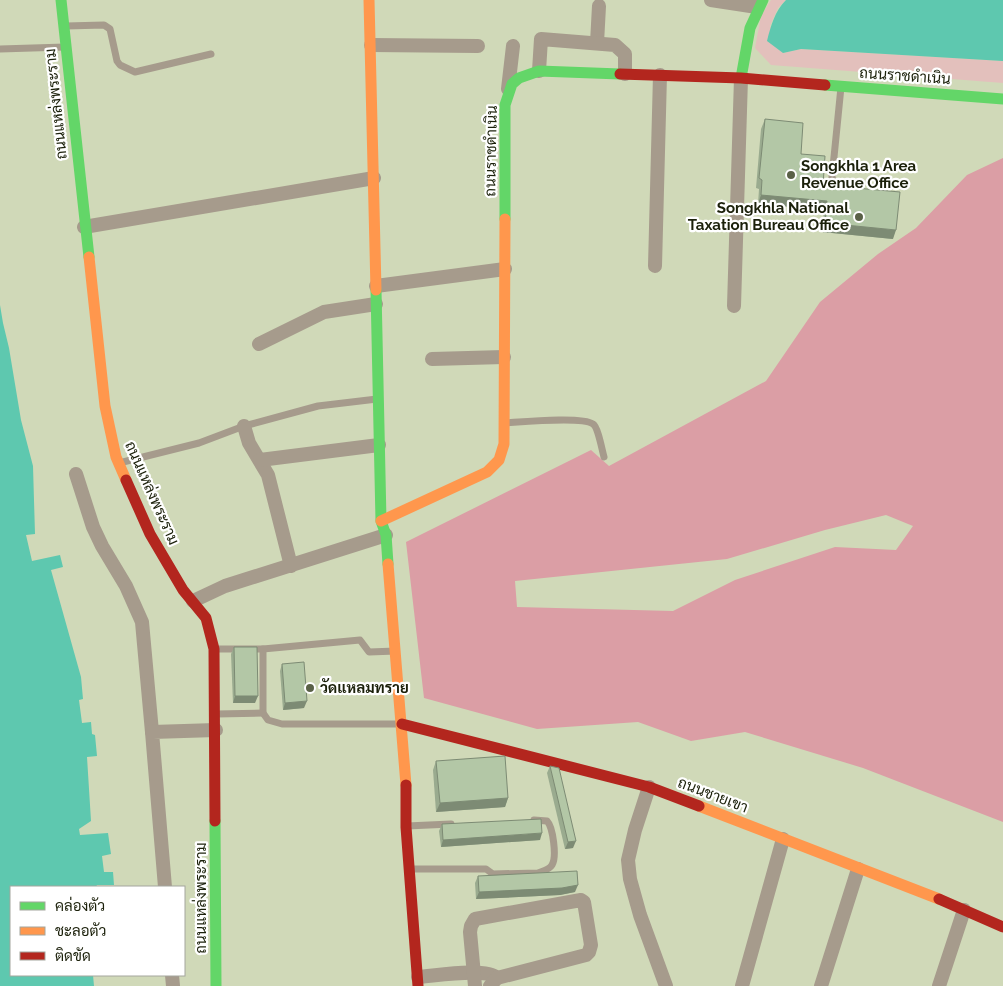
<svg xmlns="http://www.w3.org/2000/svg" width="1003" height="986" viewBox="0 0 1003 986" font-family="Raleway,Sarabun,sans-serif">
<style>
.green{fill:#e3c0bc}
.forest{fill:#db9ea5;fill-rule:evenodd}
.water{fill:#5ec8af}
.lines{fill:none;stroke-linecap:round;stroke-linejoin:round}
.lane{stroke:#a69b8c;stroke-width:7}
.street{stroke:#a69b8c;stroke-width:14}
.fast{stroke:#63d668;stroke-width:11}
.slow{stroke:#ff974d;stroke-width:11}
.jam{stroke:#b3261e;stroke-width:11}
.wall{fill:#9aab8f}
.shaded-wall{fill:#7d8b74}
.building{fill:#b3c7a6;stroke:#7d8b74}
.poi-dot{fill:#5a6147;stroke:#fff;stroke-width:2}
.labels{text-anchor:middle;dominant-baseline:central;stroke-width:4.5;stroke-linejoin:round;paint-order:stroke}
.street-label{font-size:15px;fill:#1b200a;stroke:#fff}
.poi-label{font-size:15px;font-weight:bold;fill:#1b200a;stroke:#fff;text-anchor:start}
</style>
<rect width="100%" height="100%" fill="#d0d9b8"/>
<path class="green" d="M 771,0 L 786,0 L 778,8 L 770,26 L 783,53 L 801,49 L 1003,61 L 1003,83 L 771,65 L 755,48 L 761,16 Z"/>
<path class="forest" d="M 1003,158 L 1003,822 L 863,768 L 745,732 L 691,741 L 638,722 L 537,729 L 424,698 L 406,542 L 591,450 L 609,466 L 766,381 L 820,302 L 878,254 L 916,228 L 967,175 ZM 886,515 L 913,526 L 896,550 L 835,547 L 735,580 L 673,611 L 517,607 L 515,581 L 727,559 L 825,530 Z"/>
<g class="water">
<path d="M 786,0 L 1003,0 L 1003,61 L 801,49 L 783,53 L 767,41 C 771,25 775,11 786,0 Z"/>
<path d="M 0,305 L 3,323 L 9,348 L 21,420 L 33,466 L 35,534 L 26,535 L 32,561 L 60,555 L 63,567 L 51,570 L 81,677 L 83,699 L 79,700 L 82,723 L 91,722 L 92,734 L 95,735 L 97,756 L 87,757 L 91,821 L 79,829 L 80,835 L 108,833 L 111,854 L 102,856 L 104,872 L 113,872 L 114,885 L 97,885 L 96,887 L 11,887 L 11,975 L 93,975 L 94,986 L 0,986 Z"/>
</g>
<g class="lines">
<g class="lane">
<path d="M 66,26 L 104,25 L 110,29 L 117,61 L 120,65 L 135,72 L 211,54"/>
<path d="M 0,49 L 65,47"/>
<path d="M 841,87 L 832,177 L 835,186 L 844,188"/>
<path d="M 504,423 C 521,422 582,416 593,424 C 598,427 602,450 604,457"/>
<path d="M 119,463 L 199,443 L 244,426 L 318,406 L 377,399"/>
<path d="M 215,649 L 263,649"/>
<path d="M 396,651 L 369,652 L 360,640 L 263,649 L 263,713 L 268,720 L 282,724 L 401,724"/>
<path d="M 216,714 L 263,713"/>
<path d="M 407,826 L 451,824"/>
<path d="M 411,869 L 486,869 L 493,874 L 538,873 C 543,871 549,870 552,865 C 557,857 553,827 547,821 L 534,820"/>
</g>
<g class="street">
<path d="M 711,0 L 757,7"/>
<path d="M 597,43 L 599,6"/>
<path d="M 371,45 L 478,46"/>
<path d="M 539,71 L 541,39 L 615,45 L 625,54 L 625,74"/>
<path d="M 508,89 L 513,46"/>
<path d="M 84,227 L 374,178"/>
<path d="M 655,266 L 660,75"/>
<path d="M 376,286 L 505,269"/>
<path d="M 734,306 L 741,78"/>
<path d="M 259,344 L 324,312 L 376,304"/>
<path d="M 432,359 L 504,357"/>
<path d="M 244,426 L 249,443 L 268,475 L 291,566"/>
<path d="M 260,460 L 379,445"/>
<path d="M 76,474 L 93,527 L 102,546 L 126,586 L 142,622 L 152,732"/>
<path d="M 193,601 L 225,586 L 386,535"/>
<path d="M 649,787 L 635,830 L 628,860 L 630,879 L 640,915 L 666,986"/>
<path d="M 165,887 L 152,732 L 216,730"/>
<path d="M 172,975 L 173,986"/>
<path d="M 418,977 C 435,976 485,967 497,978"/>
<path d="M 475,986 L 470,932 L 471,926 L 475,919 L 581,900 L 584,902 L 591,945 L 589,952 L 586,955 L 497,978 L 490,986"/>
<path d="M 742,986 L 783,839"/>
<path d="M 821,986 L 858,869"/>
<path d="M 939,986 L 964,910"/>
</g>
<g class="fast">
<path d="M 61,0 L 89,257"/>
<path d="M 741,78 L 750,28 L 763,0"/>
<path d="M 825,85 L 1003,99"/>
<path d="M 505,219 L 505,105 L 512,84 L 519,78 L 539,71 L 620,74"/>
<path d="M 376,290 L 381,521 L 386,535 L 388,564"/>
<path d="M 215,821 L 216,986"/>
</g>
<g class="slow">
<path d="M 369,0 L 376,290"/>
<path d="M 89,257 L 105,406 L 116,457 L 126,480"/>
<path d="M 381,521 L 487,472 L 499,460 L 504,444 L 505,219"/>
<path d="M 388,564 L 406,785"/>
<path d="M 699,806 L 939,899"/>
</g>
<g class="jam">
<path d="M 620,74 L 741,78 L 825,85"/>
<path d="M 126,480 L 150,534 L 183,590 L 206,618 L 214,649 L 215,821"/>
<path d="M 402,724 L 649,787 L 699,806"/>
<path d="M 406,785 L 406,827 L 418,986"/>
<path d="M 939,899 L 1003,927"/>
</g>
</g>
<g class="wall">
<path d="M 765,119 L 801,154 L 823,185 L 893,239 L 822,232 L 824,210 L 758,204 L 759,189 L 756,188 L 761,129 Z"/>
<path d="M 234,647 L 255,703 L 233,703 L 231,654 Z"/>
<path d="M 282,664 L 304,708 L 283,710 L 280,671 Z"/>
<path d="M 436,761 L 508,798 L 505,807 L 436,812 L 433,770 Z"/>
<path d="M 550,766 L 573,848 L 565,849 L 547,773 Z"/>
<path d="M 442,824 L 540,840 L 441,847 L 439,831 Z"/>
<path d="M 478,876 L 575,892 L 560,895 L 476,899 L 475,883 Z"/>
</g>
<g class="shaded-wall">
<path d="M 761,195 L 827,201 L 824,210 L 758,204 Z"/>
<path d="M 825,223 L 896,230 L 893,239 L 822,232 Z"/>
<path d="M 235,696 L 258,696 L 255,703 L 233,703 Z"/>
<path d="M 307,701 L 304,708 L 283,710 L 285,703 Z"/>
<path d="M 508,798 L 505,807 L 436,812 L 440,803 Z"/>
<path d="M 542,833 L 540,840 L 441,847 L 443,840 Z"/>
<path d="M 576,841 L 573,848 L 565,849 L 568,842 Z"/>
<path d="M 578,885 L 575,892 L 560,895 L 476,899 L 479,892 Z"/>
</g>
<g class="building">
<path d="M 765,119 L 803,123 L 801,154 L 825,156 L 823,185 L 900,192 L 896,230 L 825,223 L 827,201 L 761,195 L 762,180 L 759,178 Z"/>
<path d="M 234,647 L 257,647 L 258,696 L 235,696 Z"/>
<path d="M 304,662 L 307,701 L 285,703 L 282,664 Z"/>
<path d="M 505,756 L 508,798 L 440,803 L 436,761 Z"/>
<path d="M 550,766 L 559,768 L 576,841 L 568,842 Z"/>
<path d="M 541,819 L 542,833 L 443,840 L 442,824 Z"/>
<path d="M 577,871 L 578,885 L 562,888 L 479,892 L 478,876 Z"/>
</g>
<g class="poi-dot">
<circle cx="791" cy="175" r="5"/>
<circle cx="859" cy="217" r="5"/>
<circle cx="310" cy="688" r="5"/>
</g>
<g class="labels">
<g class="street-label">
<text transform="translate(905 76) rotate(4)">ถนนราชดำเนิน</text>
<text transform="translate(56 104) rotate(-96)">ถนนแหล่งพระราม</text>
<text transform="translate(491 151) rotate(-89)">ถนนราชดำเนิน</text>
<text transform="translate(152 493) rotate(66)">ถนนแหล่งพระราม</text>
<text transform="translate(713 795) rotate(21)">ถนนชายเขา</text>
<text transform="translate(201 898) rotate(-90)">ถนนแหล่งพระราม</text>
</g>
<g class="poi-label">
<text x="801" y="166">Songkhla 1 Area<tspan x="801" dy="17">Revenue Office</tspan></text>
<text x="849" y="208" text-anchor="end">Songkhla National<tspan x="849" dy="17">Taxation Bureau Office</tspan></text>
<text x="320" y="688">วัดแหลมทราย</text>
</g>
</g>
<rect x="10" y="886" width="175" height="90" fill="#ffffff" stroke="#a4a69d"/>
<rect x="20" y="902" width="25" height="8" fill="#63d668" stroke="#a4a69d"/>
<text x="55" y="911" font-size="15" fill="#1b200a">คล่องตัว</text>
<rect x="20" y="927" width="25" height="8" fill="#ff974d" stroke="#a4a69d"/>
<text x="55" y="936" font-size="15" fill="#1b200a">ชะลอตัว</text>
<rect x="20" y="952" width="25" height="8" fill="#b3261e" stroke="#a4a69d"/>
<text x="55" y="961" font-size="15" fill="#1b200a">ติดขัด</text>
</svg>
